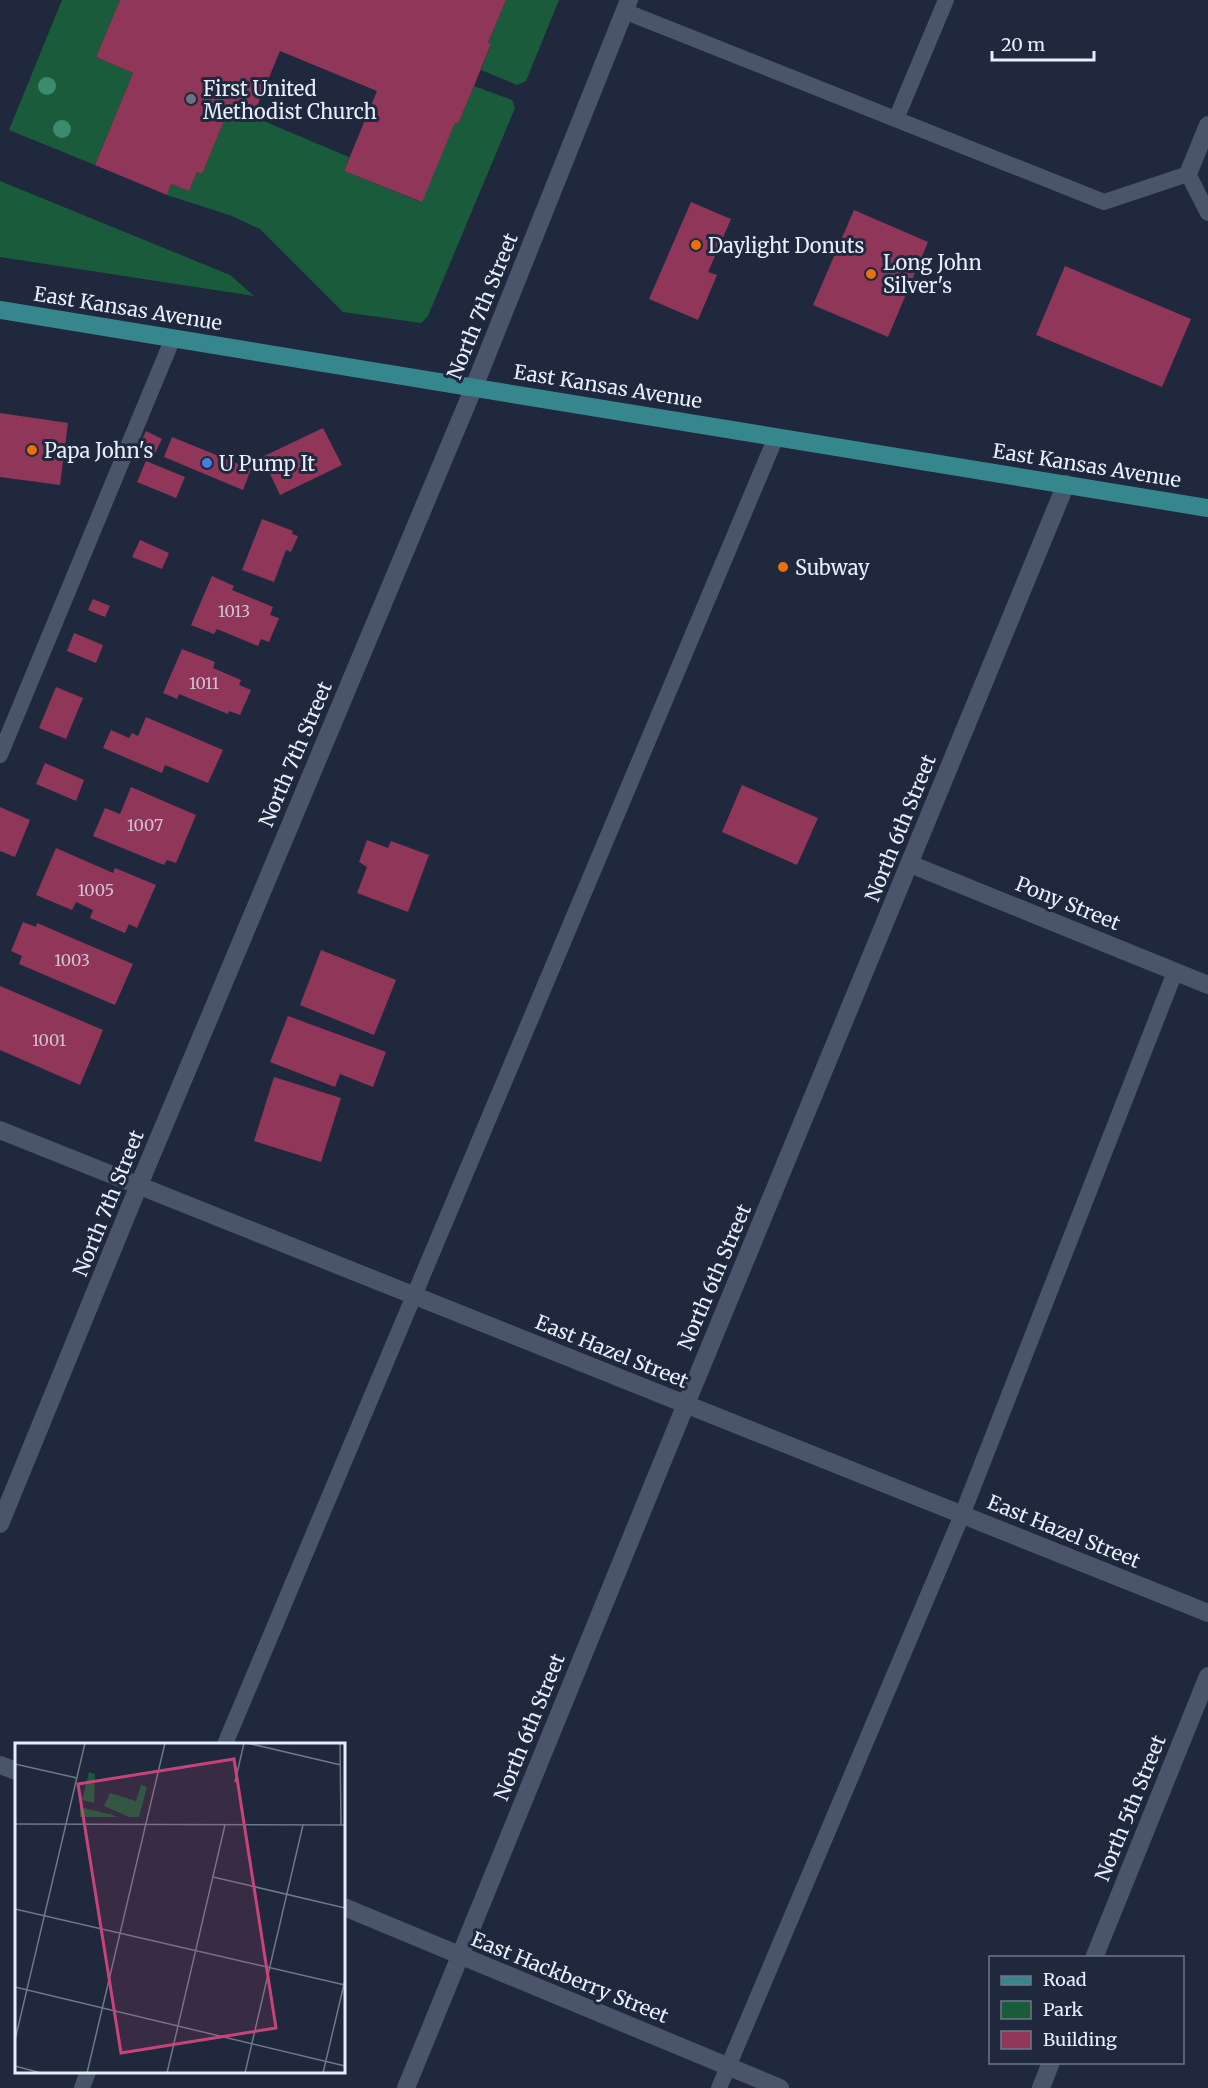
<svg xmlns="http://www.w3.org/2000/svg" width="1208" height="2088" viewBox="0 0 1208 2088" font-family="Merriweather,serif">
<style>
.green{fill:#195b3b}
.building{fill:#903759}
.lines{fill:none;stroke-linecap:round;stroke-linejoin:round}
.lane{stroke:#4a546b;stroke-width:16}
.street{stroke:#4a546b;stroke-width:18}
.secondary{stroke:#4a546b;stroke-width:18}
.primary{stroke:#36868d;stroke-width:18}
.tree{fill:#3c8b6e}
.worship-dot{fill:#6b7280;stroke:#1f283c;stroke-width:2}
.food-dot{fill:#e8710a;stroke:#1f283c;stroke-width:2}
.shop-dot{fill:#3f7fe0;stroke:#1f283c;stroke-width:2}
.labels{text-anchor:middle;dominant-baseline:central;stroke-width:6;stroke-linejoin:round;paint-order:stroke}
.number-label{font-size:16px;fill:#d1c0d2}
.poi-label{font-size:20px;fill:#e7eefb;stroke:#1f283c;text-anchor:start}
.street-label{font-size:20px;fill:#e7eefb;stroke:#1f283c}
.inset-road{fill:none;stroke:#6f7788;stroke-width:1.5}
.view{fill:#c9437b;fill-opacity:0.15;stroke:#c9437b;stroke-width:3}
.inset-edge{fill:none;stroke:#e7eefb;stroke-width:3}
</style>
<rect width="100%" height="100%" fill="#1f283c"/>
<g class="green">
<path d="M 62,0 L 120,0 L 96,57 L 133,73 L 95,165 L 9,130 Z"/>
<path d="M 506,0 L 559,0 L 526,81 L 517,85 L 481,70 L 491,45 L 488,43 Z"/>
<path d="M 474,86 L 512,100 L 515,108 L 428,316 L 421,323 L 343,312 L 260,229 L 232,216 L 167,195 L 171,184 L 189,191 L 197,172 L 202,174 L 230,107 L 349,157 L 344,171 L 421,202 L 455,123 L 458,124 Z"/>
<path d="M 0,181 L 230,275 L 254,296 L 0,257 Z"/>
</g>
<g class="building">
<path d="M 120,0 L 506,0 L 488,43 L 491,44 L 474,86 L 458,124 L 455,123 L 422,202 L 344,171 L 377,91 L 280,51 L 253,116 L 230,107 L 202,174 L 197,172 L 189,191 L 171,184 L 167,195 L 95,165 L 133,73 L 96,57 Z"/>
<path d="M 691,202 L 731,219 L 708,272 L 717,275 L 698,320 L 649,299 Z"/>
<path d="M 854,210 L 928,242 L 888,337 L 813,305 Z"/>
<path d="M 1065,266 L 1191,319 L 1162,387 L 1036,335 Z"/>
<path d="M 0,413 L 68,423 L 60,485 L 0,477 Z"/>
<path d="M 323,428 L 342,465 L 280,495 L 262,457 Z"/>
<path d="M 146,431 L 162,439 L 154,455 L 138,448 Z"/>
<path d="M 172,437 L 251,469 L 243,490 L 164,457 Z"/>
<path d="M 146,461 L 185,477 L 176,498 L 137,482 Z"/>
<path d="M 262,519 L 293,531 L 292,534 L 298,536 L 291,552 L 286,550 L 274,582 L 242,570 Z"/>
<path d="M 140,540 L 169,553 L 162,569 L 132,557 Z"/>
<path d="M 212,576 L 234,586 L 232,590 L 273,607 L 270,615 L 279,618 L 269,642 L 261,639 L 258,646 L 217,629 L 214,634 L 191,625 Z"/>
<path d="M 93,599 L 110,606 L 105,617 L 88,610 Z"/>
<path d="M 74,633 L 103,645 L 96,663 L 67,651 Z"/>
<path d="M 182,649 L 215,662 L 213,668 L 241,680 L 239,685 L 251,690 L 240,715 L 229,711 L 228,714 L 179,694 L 177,699 L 163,693 Z"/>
<path d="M 56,687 L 83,698 L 66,739 L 39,728 Z"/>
<path d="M 146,717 L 223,750 L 208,783 L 165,765 L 162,773 L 103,748 L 111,730 L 129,738 L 132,733 L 138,736 Z"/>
<path d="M 45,763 L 84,780 L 76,801 L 36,784 Z"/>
<path d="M 742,785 L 818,818 L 797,865 L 722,832 Z"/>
<path d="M 131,787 L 196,815 L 176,863 L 167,860 L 164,865 L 93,836 L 105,808 L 120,814 Z"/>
<path d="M 0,807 L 30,820 L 15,857 L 0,851 Z"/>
<path d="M 367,840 L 388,848 L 391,841 L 429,855 L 408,912 L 357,893 L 367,867 L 359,862 Z"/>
<path d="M 56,848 L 113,873 L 115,868 L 156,885 L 137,928 L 129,924 L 125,933 L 90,918 L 93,910 L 76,902 L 72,910 L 36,895 Z"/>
<path d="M 23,922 L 36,927 L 37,923 L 133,964 L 115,1005 L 19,964 L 22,956 L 11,951 Z"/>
<path d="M 321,950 L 396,980 L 374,1035 L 300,1005 Z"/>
<path d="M 0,986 L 103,1030 L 80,1085 L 0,1050 Z"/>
<path d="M 288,1016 L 386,1052 L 373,1087 L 340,1074 L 335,1087 L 270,1062 Z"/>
<path d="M 274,1077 L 341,1098 L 321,1162 L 254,1141 Z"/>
</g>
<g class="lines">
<g class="lane">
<path d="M 624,11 L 1104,202 L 1188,174 L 1208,213"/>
<path d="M 896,119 L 946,0"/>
<path d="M 0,755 L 173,338"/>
<path d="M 225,1744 L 776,437"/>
<path d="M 82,2088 L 88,2072"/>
<path d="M 719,2088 L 962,1515 L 1175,972"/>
</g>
<g class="street">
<path d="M 1188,174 L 1208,125"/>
<path d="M 910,864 L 1208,985"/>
<path d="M 0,1130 L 1208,1613"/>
<path d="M 0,1524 L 139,1185 L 474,387 L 629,0"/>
<path d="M 1094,1958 L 1208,1676"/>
<path d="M 406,2088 L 686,1404 L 1066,484"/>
<path d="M 1041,2088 L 1051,2062"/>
</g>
<g class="secondary">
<path d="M 0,1765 L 16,1771"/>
<path d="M 344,1907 L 780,2088"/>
</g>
<path class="primary" d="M 0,310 L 1208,508"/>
</g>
<g class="tree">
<circle cx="47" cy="86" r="9"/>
<circle cx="62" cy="129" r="9"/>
</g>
<circle class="worship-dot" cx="191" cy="99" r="6"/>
<g class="food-dot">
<circle cx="696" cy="245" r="6"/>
<circle cx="871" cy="274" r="6"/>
<circle cx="32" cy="450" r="6"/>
<circle cx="783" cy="567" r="6"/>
</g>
<circle class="shop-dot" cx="207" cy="463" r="6"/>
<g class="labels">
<g class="number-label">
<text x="234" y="611">1013</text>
<text x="204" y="683">1011</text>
<text x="145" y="825">1007</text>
<text x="96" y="890">1005</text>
<text x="72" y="960">1003</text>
<text x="49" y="1040">1001</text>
</g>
<g class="poi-label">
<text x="203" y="88">First United<tspan x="203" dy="23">Methodist Church</tspan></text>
<text x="708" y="245">Daylight Donuts</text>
<text x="883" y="262">Long John<tspan x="883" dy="23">Silver's</tspan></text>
<text x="44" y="450">Papa John's</text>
<text x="219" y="463">U Pump It</text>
<text x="795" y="567">Subway</text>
</g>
<g class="street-label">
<text transform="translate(482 306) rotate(-68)">North 7th Street</text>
<text transform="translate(128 308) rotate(9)">East Kansas Avenue</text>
<text transform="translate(608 386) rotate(9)">East Kansas Avenue</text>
<text transform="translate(1087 465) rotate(9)">East Kansas Avenue</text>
<text transform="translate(295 754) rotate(-67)">North 7th Street</text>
<text transform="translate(900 828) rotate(-68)">North 6th Street</text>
<text transform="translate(1068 903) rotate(22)">Pony Street</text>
<text transform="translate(108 1203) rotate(-68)">North 7th Street</text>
<text transform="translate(714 1277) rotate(-67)">North 6th Street</text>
<text transform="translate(612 1351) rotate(22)">East Hazel Street</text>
<text transform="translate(1064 1531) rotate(22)">East Hazel Street</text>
<text transform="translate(529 1727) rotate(-68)">North 6th Street</text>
<text transform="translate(1130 1808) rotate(-68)">North 5th Street</text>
<text transform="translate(570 1977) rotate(22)">East Hackberry Street</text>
</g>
</g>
<g transform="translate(15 1743)">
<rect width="330" height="330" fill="#1f283c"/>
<path d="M 74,29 L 80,31 L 79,60 L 67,57 ZM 126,42 L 132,44 L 124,74 L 114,74 L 89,63 L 95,50 L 121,58 ZM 65,64 L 98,72 L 102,74 L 65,74 Z" fill="#195b3b"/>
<path class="inset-road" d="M 232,0 L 326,22M 325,0 L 326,82M 0,21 L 62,35M 220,39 L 229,0M 0,81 L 330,82M 51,81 L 70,0M 198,134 L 330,165M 0,166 L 330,242M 0,244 L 330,323M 0,297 L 51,81M 0,323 L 26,330M 72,330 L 150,0M 152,330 L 210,82M 230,330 L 288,82M 308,330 L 330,237"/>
<path class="view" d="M 219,16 L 261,285 L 106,310 L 63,41 Z"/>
<rect width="330" height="330" class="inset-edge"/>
</g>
<rect x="989" y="1956" width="195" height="108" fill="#1f283c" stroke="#6f7788" stroke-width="1.5"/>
<rect x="1001" y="1976" width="30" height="9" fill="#36868d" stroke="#6f7788" stroke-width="1.5"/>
<text x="1043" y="1986" font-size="18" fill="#e7eefb">Road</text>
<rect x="1001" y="2001" width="30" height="18" fill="#195b3b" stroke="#6f7788" stroke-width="1.5"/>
<text x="1043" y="2016" font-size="18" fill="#e7eefb">Park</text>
<rect x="1001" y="2031" width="30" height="18" fill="#903759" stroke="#6f7788" stroke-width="1.5"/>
<text x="1043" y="2046" font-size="18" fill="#e7eefb">Building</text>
<path d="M992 51v9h102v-9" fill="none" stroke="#e7eefb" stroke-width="3"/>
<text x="1001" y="51" font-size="18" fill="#e7eefb" stroke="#1f283c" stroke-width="4.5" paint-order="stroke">20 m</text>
</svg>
